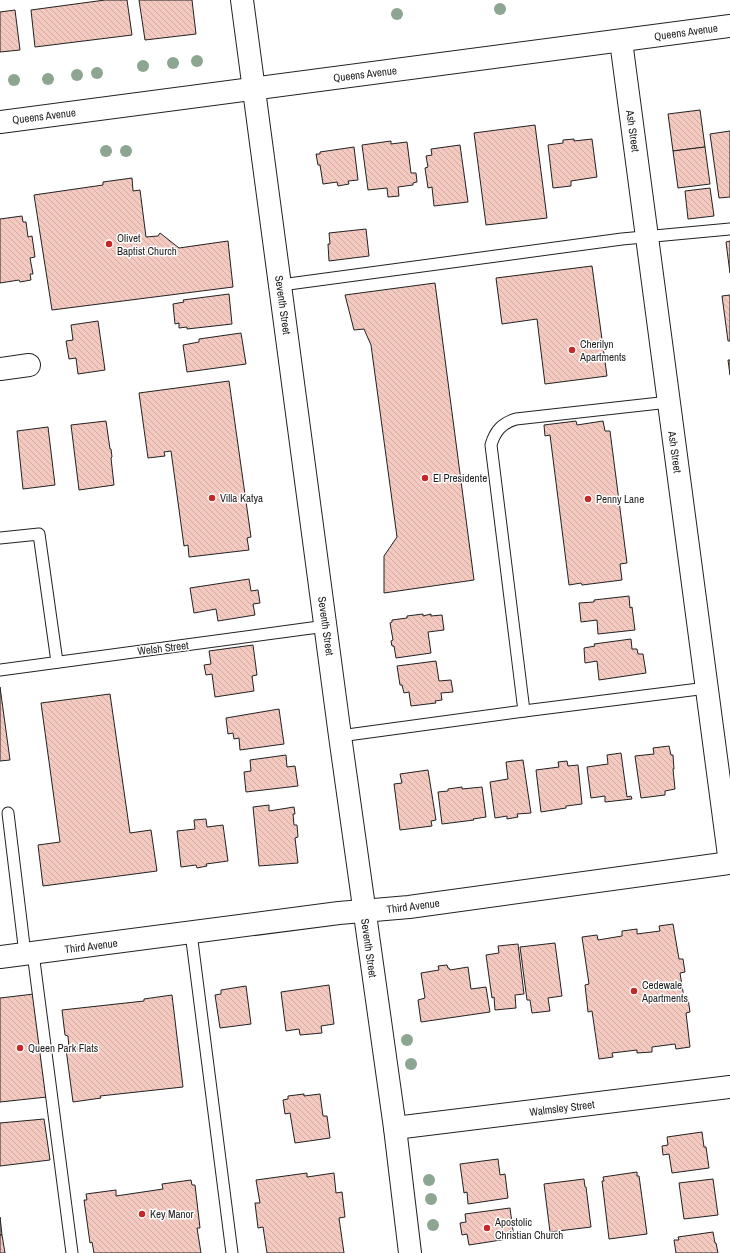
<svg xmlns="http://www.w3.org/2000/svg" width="730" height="1253" viewBox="0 0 730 1253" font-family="'Archivo Narrow',sans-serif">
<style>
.building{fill:url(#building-back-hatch);stroke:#222}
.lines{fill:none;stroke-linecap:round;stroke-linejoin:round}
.service-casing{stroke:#222;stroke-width:13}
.minor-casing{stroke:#222;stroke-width:24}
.service{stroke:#fff;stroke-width:11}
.minor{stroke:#fff;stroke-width:22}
.tree{fill:#8da692}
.poi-dot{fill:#c62828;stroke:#fff;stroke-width:1.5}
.labels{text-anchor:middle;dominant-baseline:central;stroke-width:3;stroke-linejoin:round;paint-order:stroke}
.street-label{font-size:11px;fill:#222;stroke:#fff}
.poi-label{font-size:11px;fill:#222;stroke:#fff;text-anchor:start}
</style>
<defs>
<pattern id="building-back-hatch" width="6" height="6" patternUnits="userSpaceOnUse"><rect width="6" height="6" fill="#f3c9c0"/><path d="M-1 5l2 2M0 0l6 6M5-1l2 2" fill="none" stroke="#d0aca5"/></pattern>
</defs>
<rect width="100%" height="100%" fill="#fff"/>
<g class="building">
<path d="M 105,0 L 127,0 L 132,35 L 35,47 L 31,10 Z"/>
<path d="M 139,0 L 192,0 L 196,34 L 145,40 Z"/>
<path d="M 15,10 L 20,50 L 0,52 L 0,12 Z"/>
<path d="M 700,110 L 705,147 L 673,151 L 668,114 Z"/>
<path d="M 535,125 L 547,218 L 486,225 L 474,133 Z"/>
<path d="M 730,131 L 730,197 L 719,198 L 710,134 Z"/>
<path d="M 574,139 L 574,141 L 592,139 L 597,177 L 571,181 L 571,186 L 553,188 L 548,145 L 563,143 L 563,140 Z"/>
<path d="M 391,141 L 391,144 L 407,142 L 411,173 L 416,173 L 417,182 L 413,183 L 413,185 L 398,187 L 399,196 L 388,197 L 387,188 L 368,190 L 362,145 Z"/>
<path d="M 460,145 L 468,202 L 434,206 L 432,187 L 428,188 L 425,168 L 428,167 L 426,156 L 432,155 L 431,149 Z"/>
<path d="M 354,147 L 358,180 L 348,181 L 349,184 L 338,186 L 337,182 L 323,184 L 320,165 L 318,165 L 316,154 L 320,154 L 320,152 Z"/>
<path d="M 705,147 L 710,184 L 678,188 L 673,151 Z"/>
<path d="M 132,178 L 133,191 L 140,190 L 146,237 L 158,236 L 160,233 L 179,248 L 228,241 L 233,287 L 52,310 L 34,195 L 103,185 L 103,182 Z"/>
<path d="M 710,188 L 714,216 L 688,219 L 685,191 Z"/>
<path d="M 22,216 L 23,222 L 26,222 L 28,237 L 32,236 L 35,257 L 30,258 L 33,274 L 30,274 L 31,280 L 20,282 L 19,280 L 0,283 L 0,219 Z"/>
<path d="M 366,229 L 369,256 L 329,261 L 328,244 L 330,244 L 329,233 Z"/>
<path d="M 730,241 L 730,273 L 726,242 Z"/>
<path d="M 592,266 L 607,376 L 545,384 L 537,319 L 502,324 L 496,278 Z"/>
<path d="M 435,283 L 474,580 L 384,593 L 384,556 L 397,537 L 371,345 L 364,329 L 354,330 L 345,295 Z"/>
<path d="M 229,294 L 232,324 L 187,329 L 187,327 L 179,328 L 179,323 L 175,324 L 173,304 L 184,302 L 183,300 Z"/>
<path d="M 730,295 L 730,341 L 728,341 L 722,296 Z"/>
<path d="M 98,321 L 105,370 L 78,374 L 76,358 L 69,359 L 66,341 L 73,340 L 71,325 Z"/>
<path d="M 241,333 L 246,364 L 187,372 L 183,345 L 199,342 L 199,339 Z"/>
<path d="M 728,360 L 730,360 L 730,375 Z"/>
<path d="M 229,381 L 251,537 L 247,538 L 249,550 L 189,557 L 188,545 L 184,546 L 171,451 L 164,452 L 165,456 L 148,458 L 139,393 Z"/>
<path d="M 106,421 L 110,449 L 111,449 L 112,457 L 111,458 L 114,485 L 79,490 L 71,425 Z"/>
<path d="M 576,421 L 577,425 L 603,421 L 605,431 L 610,431 L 627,563 L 620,564 L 622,580 L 582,585 L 581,583 L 569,585 L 550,435 L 545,436 L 544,425 Z"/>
<path d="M 48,427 L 55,485 L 23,489 L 17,431 Z"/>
<path d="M 249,579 L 251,591 L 258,590 L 260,603 L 253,604 L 255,615 L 218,621 L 216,609 L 194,613 L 190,588 Z"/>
<path d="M 629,596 L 630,608 L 632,607 L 635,630 L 598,634 L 597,620 L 581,622 L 579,603 L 594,602 L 594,600 Z"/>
<path d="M 423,614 L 423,616 L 431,614 L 431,616 L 442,615 L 444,630 L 428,632 L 431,653 L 396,658 L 394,646 L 392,646 L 391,641 L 393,640 L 390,623 L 392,622 L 392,620 L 407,618 L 407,616 Z"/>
<path d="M 631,639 L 632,649 L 637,649 L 638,654 L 643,654 L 646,673 L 599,680 L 597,661 L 585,663 L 584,648 L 595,646 L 594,644 Z"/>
<path d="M 253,645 L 257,675 L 252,676 L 254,691 L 215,697 L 212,674 L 206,675 L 204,665 L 211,664 L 209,651 Z"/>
<path d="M 436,661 L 439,681 L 451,680 L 453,692 L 441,693 L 442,700 L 435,701 L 436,703 L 411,706 L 409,692 L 404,693 L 402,685 L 400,685 L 397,666 Z"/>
<path d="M 0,687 L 10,760 L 0,761 Z"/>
<path d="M 110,694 L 130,833 L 151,830 L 157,871 L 43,886 L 38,845 L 60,842 L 41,703 Z"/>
<path d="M 279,709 L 284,744 L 240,750 L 239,738 L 234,739 L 233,733 L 228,734 L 226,718 Z"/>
<path d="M 669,746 L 671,755 L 673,755 L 674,769 L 673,769 L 675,789 L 665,791 L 665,795 L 641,798 L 635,756 L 654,754 L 653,748 Z"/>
<path d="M 621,753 L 627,797 L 631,796 L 632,799 L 605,802 L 605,796 L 591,798 L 587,767 L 608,764 L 607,755 Z"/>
<path d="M 286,755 L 287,767 L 295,766 L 298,786 L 246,792 L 244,772 L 251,771 L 250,760 Z"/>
<path d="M 523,760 L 531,813 L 517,814 L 518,817 L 507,819 L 507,816 L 495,818 L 490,782 L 508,779 L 506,762 Z"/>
<path d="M 567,761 L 568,766 L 578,765 L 582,804 L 566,806 L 566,808 L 541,812 L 536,770 L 559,767 L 558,762 Z"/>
<path d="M 428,770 L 436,820 L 431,821 L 432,826 L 400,830 L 394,784 L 402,783 L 400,774 Z"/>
<path d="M 462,787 L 462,789 L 482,787 L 486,817 L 473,819 L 474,820 L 442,824 L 438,792 L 448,791 L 448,789 Z"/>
<path d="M 269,805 L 269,811 L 294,807 L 295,814 L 293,814 L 294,825 L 297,825 L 298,837 L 295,838 L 298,863 L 259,866 L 253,807 Z"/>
<path d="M 206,819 L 207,827 L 223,825 L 228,861 L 206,864 L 207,866 L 197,868 L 196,865 L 181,867 L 177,831 L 195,829 L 194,820 Z"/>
<path d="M 673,924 L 679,959 L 683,959 L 685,972 L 680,973 L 684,998 L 688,998 L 690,1012 L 686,1013 L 690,1047 L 676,1049 L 675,1044 L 652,1047 L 652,1052 L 637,1053 L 637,1050 L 612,1053 L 613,1057 L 599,1059 L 592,1011 L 588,1012 L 585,985 L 589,984 L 582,937 L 597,935 L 598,940 L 622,936 L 622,931 L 637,929 L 637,934 L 660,931 L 659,926 Z"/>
<path d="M 555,943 L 562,996 L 548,998 L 550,1011 L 532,1013 L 530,1000 L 527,1000 L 520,947 Z"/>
<path d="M 518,944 L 524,994 L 515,995 L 516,1008 L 495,1010 L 494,997 L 492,998 L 486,955 L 499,953 L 498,946 Z"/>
<path d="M 447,965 L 448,968 L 449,968 L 450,970 L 468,967 L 471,989 L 486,987 L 490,1012 L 421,1022 L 418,1000 L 425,998 L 421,973 L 439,970 L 438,966 Z"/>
<path d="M 329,985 L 334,1024 L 321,1026 L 322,1033 L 300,1035 L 299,1029 L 286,1031 L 281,992 Z"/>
<path d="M 246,986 L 251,1024 L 220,1028 L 215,995 L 221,994 L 221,990 Z"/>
<path d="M 34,994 L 47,1097 L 0,1102 L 0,998 Z"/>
<path d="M 172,995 L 183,1087 L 100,1096 L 101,1098 L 73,1102 L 66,1049 L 69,1048 L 68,1036 L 65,1035 L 62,1010 L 144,1001 L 144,999 Z"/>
<path d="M 304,1094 L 304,1096 L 320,1094 L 323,1116 L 327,1116 L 330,1138 L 295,1143 L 290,1113 L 285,1114 L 283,1100 L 288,1099 L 288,1096 Z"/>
<path d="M 44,1119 L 50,1160 L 0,1166 L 0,1123 Z"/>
<path d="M 702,1132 L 704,1147 L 706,1147 L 709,1168 L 672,1173 L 669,1154 L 663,1155 L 662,1146 L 668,1145 L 667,1137 Z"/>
<path d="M 498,1159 L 500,1175 L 505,1174 L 508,1198 L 468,1204 L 467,1192 L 464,1193 L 460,1164 Z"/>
<path d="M 637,1172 L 637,1176 L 639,1176 L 647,1234 L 609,1239 L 602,1181 L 604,1181 L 603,1177 Z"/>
<path d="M 307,1173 L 307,1177 L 334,1173 L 336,1193 L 342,1192 L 345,1217 L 339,1218 L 344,1253 L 267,1253 L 263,1227 L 258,1228 L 255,1203 L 260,1203 L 256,1180 Z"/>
<path d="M 584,1179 L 585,1187 L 586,1187 L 591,1227 L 550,1232 L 544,1184 Z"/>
<path d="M 713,1179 L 718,1215 L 684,1219 L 679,1183 Z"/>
<path d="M 191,1180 L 192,1185 L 195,1185 L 200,1228 L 197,1228 L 201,1253 L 94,1253 L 92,1242 L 90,1243 L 84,1200 L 87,1200 L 86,1194 L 116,1190 L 116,1196 L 163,1189 L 162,1184 Z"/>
<path d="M 510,1208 L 514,1238 L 469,1245 L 467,1234 L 462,1235 L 460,1223 L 466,1222 L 465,1214 Z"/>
<path d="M 0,1217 L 2,1235 L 0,1235 Z"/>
<path d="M 713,1232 L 715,1243 L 716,1243 L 718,1253 L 676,1253 L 674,1240 L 679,1240 L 678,1237 Z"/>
<path d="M 0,1235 L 2,1235 L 5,1253 L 0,1253 Z"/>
</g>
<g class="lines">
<defs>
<g id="service">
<path d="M 281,285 L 622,239 L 730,229"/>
<path d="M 0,538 L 39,534 L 57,662"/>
<path d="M 0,670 L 326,626"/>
<path d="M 524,711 L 707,688"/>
<path d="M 340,736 L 524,711 L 491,445 C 495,431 502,423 516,419 L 669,402"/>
<path d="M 8,813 L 25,954"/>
<path d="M 191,933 L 232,1253"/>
<path d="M 33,953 L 72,1253"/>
</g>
<g id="minor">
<path d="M 242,0 L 340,736 L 395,1128 L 410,1253"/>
<path d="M 621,41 L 730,863"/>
<path d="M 0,122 L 730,26"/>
<path d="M 0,369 L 29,365"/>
<path d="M 0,957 L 339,913 L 409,907 L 730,863"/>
<path d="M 395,1128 L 730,1087"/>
</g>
</defs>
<use href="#service" class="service-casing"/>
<use href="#minor" class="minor-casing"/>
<use href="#service" class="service"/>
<use href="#minor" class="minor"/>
</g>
<g class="tree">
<circle cx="500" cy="9" r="6"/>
<circle cx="397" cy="14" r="6"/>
<circle cx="197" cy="61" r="6"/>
<circle cx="173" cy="63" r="6"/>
<circle cx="143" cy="66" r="6"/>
<circle cx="97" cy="73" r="6"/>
<circle cx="77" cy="75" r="6"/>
<circle cx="48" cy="79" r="6"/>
<circle cx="14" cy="80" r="6"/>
<circle cx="106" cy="151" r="6"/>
<circle cx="126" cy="151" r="6"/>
<circle cx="407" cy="1040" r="6"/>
<circle cx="411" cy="1064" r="6"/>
<circle cx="429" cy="1180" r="6"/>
<circle cx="431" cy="1199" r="6"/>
<circle cx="433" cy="1225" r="6"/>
</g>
<g class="poi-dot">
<circle cx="109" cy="244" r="4"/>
<circle cx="572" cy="350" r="4"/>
<circle cx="425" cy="478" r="4"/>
<circle cx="212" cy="498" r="4"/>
<circle cx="588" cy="499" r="4"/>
<circle cx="634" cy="991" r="4"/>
<circle cx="20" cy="1048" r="4"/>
<circle cx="142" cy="1214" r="4"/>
<circle cx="487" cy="1228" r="4"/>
</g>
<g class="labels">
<g class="street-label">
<text transform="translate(686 32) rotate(-8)">Queens Avenue</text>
<text transform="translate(365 74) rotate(-7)">Queens Avenue</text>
<text transform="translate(44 116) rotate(-7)">Queens Avenue</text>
<text transform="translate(633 131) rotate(82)">Ash Street</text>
<text transform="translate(283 305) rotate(82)">Seventh Street</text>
<text transform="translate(675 452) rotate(82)">Ash Street</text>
<text transform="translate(326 626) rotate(82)">Seventh Street</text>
<text transform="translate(163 648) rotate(-7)">Welsh Street</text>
<text transform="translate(413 906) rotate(-7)">Third Avenue</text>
<text transform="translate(91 946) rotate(-7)">Third Avenue</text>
<text transform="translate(369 948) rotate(82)">Seventh Street</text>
<text transform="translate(562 1108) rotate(-7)">Walmsley Street</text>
</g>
<g class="poi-label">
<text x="117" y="238">Olivet<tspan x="117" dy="13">Baptist Church</tspan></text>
<text x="580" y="344">Cherilyn<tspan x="580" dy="13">Apartments</tspan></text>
<text x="433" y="478">El Presidente</text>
<text x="220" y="498">Villa Katya</text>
<text x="596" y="499">Penny Lane</text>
<text x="642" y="985">Cedewale<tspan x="642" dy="13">Apartments</tspan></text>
<text x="28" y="1048">Queen Park Flats</text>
<text x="150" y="1214">Key Manor</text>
<text x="495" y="1222">Apostolic<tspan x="495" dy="13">Christian Church</tspan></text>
</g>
</g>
</svg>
